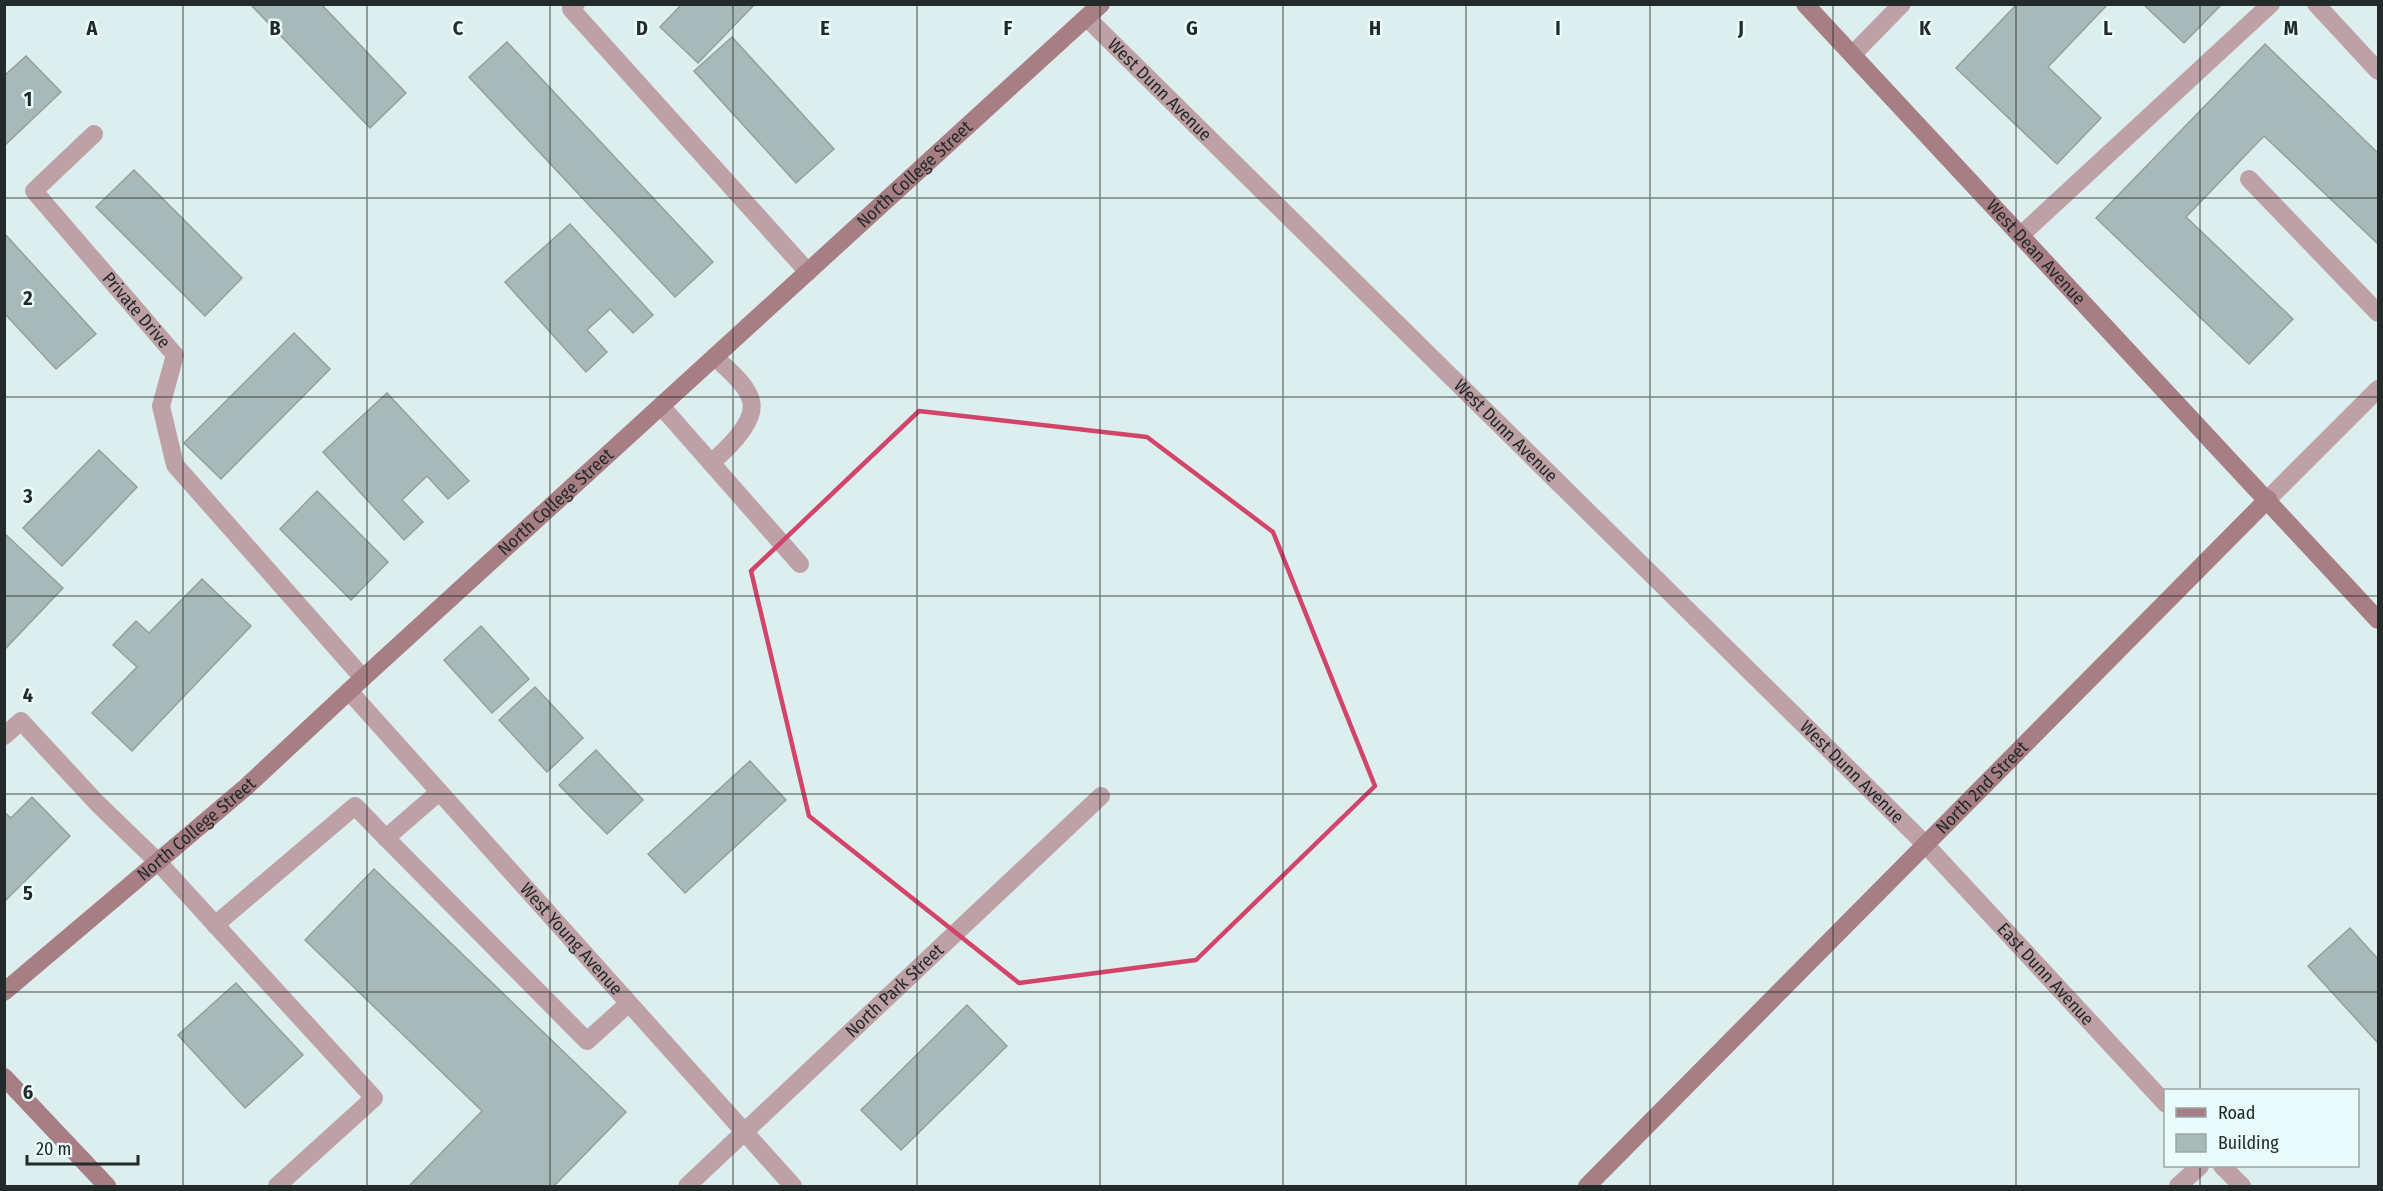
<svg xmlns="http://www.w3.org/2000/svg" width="2383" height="1191" viewBox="0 0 2383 1191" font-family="'Fira Sans Condensed',sans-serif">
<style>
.building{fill:#a7b9b8;stroke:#90a1a0;stroke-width:1.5}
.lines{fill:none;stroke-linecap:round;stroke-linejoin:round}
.lane{stroke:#bea1a6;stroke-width:18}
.street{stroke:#bea1a6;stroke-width:18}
.secondary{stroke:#a87e85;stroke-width:18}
.marked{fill:none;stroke:#d3446b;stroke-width:4.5;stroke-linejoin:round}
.grid{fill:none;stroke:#232a2a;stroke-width:1.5;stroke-opacity:0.55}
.labels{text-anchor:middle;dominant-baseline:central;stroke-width:5;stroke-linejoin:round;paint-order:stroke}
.street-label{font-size:18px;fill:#232a2a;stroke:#e9fbfa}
.grid-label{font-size:20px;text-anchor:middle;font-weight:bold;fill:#232a2a;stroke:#e9fbfa;stroke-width:5;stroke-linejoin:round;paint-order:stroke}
</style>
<rect width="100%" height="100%" fill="#dceeed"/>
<g class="building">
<path d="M 250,4 L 321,4 L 406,93 L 370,128 Z"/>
<path d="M 682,4 L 755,4 L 698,63 L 660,27 Z"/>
<path d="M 2017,4 L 2108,4 L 2048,67 L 2101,118 L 2057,164 L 1956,68 Z"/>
<path d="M 2143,4 L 2222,4 L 2184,43 Z"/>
<path d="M 732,37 L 834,149 L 796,183 L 694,71 Z"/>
<path d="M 507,42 L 713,262 L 675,297 L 469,77 Z"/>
<path d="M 2265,44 L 2378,153 L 2378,241 L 2377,243 L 2264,136 L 2186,217 L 2293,319 L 2249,364 L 2096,218 Z"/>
<path d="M 26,56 L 61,92 L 4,146 L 4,76 Z"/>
<path d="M 134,170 L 242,278 L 205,316 L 96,207 Z"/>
<path d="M 570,224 L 653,315 L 633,333 L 610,309 L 587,330 L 607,352 L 586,372 L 505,282 Z"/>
<path d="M 4,233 L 96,334 L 56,369 L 4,313 Z"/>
<path d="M 294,333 L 330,369 L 221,479 L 184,443 Z"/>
<path d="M 387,393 L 469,481 L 448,499 L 427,476 L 402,500 L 423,522 L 404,540 L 323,452 Z"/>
<path d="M 99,450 L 137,487 L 62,566 L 23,528 Z"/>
<path d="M 317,491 L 388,562 L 351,600 L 280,529 Z"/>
<path d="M 4,533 L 63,588 L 4,650 Z"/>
<path d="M 202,579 L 251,626 L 132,751 L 92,713 L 137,667 L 113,645 L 136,621 L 149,633 Z"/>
<path d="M 481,626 L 529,679 L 492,713 L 444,660 Z"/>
<path d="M 535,687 L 583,738 L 547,772 L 499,720 Z"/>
<path d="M 596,750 L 643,800 L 607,834 L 559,785 Z"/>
<path d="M 750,761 L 786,800 L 685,893 L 648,854 Z"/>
<path d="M 32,797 L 70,836 L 4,902 L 4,812 L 11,818 Z"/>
<path d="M 374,869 L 626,1112 L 554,1186 L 409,1186 L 482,1111 L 305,940 Z"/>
<path d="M 2350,928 L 2378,959 L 2378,1043 L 2308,966 Z"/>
<path d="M 236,983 L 303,1055 L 245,1108 L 178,1035 Z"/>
<path d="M 967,1005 L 1007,1046 L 901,1150 L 861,1110 Z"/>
</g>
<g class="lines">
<g class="lane">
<path d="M 576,4 L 571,9 L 808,272"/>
<path id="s1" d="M 94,134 L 34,191 L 175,355 L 161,406 L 175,465 L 363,678"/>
<path d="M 2249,179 L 2378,313"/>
<path d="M 2021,235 L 2271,4"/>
<path d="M 661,406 L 800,564"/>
<path d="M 711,463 C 725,451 757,422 751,401 C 747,384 727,369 715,357"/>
<path d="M 4,736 L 21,721 L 97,803 L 158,862 L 374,1098 L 277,1186"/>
<path d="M 439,792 L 386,838 L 587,1041 L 628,1004"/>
<path d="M 215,925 L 355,806 L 386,838"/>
<path d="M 2178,1186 L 2200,1166"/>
</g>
<g class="street">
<path d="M 2316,4 L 2378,71"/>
<path id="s2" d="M 1087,18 L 1925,844 L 2166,1104"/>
<path d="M 1853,54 L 1902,4"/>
<path d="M 2268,499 L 2378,389"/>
<path id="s3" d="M 349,691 L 793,1186"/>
<path d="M 2222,1166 L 2242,1186"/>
<path id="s4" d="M 687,1186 L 1101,796"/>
</g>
<g class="secondary">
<path id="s5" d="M 1805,4 L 2378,620"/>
<path id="s6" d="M 4,992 L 246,787 L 363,678 L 1101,4"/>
<path d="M 4,1077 L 107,1186"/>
<path id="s7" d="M 1587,1186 L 2268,499"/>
</g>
</g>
<path class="marked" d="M 919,411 L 1147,437 L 1273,532 L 1375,786 L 1196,960 L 1019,983 L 809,816 L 751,571 Z"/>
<path class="grid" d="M 183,4 L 183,1186M 367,4 L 367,1186M 550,4 L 550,1186M 733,4 L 733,1186M 917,4 L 917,1186M 1100,4 L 1100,1186M 1283,4 L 1283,1186M 1466,4 L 1466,1186M 1650,4 L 1650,1186M 1833,4 L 1833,1186M 2016,4 L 2016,1186M 2200,4 L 2200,1090M 4,198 L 2378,198M 4,397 L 2378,397M 4,596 L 2378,596M 4,794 L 2378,794M 4,992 L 2378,992M 2200,1166 L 2200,1186"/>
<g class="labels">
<g class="street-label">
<text stroke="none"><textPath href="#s2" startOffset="102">West Dunn Avenue</textPath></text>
<text stroke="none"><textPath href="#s6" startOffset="1224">North College Street</textPath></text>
<text stroke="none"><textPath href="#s5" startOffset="339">West Dean Avenue</textPath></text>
<text stroke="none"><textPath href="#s1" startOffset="240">Private Drive</textPath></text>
<text stroke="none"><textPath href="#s2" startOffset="588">West Dunn Avenue</textPath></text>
<text stroke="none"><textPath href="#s6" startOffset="738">North College Street</textPath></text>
<text stroke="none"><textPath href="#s2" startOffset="1074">West Dunn Avenue</textPath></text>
<text stroke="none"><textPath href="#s7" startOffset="561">North 2nd Street</textPath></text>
<text stroke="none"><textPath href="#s6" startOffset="252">North College Street</textPath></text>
<text stroke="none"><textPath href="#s3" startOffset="333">West Young Avenue</textPath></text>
<text stroke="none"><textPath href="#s2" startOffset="1354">East Dunn Avenue</textPath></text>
<text stroke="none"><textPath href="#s4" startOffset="285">North Park Street</textPath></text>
</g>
</g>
<g class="grid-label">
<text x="92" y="35">A</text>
<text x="275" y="35">B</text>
<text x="458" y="35">C</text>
<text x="642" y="35">D</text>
<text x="825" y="35">E</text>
<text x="1008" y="35">F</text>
<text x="1192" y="35">G</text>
<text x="1375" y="35">H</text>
<text x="1558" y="35">I</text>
<text x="1741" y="35">J</text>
<text x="1925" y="35">K</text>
<text x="2108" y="35">L</text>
<text x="2291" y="35">M</text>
<text x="28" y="106">1</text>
<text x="28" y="305">2</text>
<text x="28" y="503">3</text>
<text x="28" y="702">4</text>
<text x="28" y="900">5</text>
<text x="28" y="1099">6</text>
</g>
<rect width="2383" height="1191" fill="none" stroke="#232a2a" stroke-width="12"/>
<rect x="2164" y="1089" width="195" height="78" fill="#e9fbfa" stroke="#9aa7a7" stroke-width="1.5"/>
<rect x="2176" y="1108" width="30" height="9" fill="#a87e85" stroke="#9aa7a7" stroke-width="1.5"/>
<text x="2218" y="1119" font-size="18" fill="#232a2a">Road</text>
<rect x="2176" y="1134" width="30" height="18" fill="#a7b9b8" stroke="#9aa7a7" stroke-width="1.5"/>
<text x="2218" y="1149" font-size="18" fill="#232a2a">Building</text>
<path d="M27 1155v9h111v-9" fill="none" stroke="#232a2a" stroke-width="3"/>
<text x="36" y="1155" font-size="18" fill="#232a2a" stroke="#e9fbfa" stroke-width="4.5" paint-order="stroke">20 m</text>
</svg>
